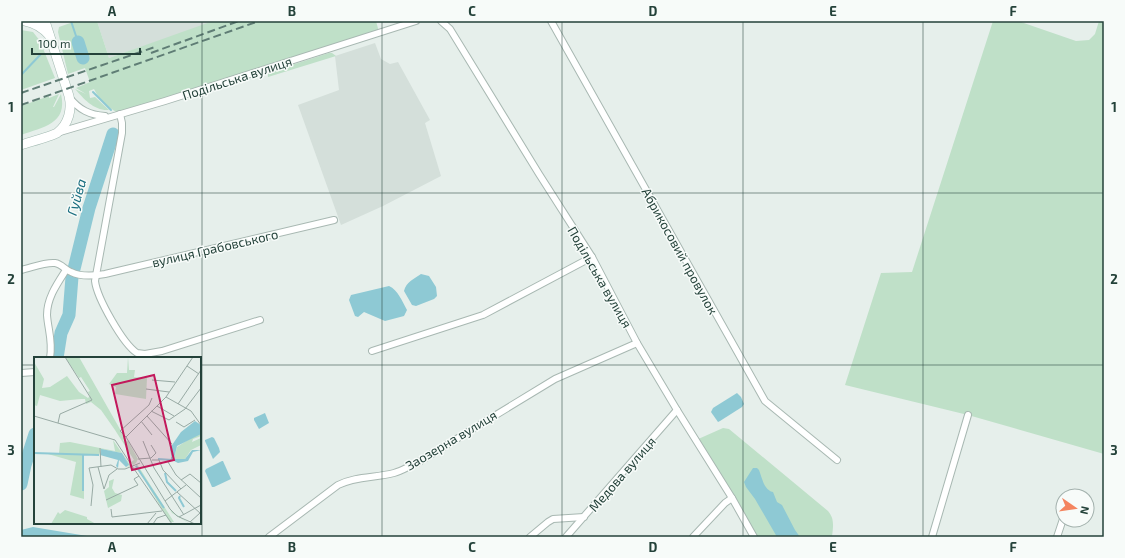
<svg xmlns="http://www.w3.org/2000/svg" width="1125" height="558" viewBox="0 0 1125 558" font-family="'Exo 2',sans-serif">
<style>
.built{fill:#d4dfda}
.green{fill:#bfe0c8}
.water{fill:#8ec9d4}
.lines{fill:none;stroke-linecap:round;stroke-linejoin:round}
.stream{stroke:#8ec9d4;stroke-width:2}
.river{stroke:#8ec9d4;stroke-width:13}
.street-casing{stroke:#a8b8b2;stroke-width:8}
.secondary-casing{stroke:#a4bbb3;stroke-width:10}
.street{stroke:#fff;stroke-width:6}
.secondary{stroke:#fff;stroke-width:9}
.rail{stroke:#5f7d75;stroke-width:2;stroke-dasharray:8 4;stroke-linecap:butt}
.grid{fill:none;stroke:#24423a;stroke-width:1;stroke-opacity:0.55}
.labels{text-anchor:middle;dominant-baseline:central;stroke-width:3;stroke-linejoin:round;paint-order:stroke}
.street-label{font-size:13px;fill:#24423a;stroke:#f7fbf9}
.water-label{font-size:14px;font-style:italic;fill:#1c6f80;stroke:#f7fbf9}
.inset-river{fill:none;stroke:#8ec9d4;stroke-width:2}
.inset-road{fill:none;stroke:#98aaa4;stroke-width:1}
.view{fill:#c2185b;fill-opacity:0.15;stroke:#c2185b;stroke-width:2}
.inset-edge{fill:none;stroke:#24423a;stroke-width:2}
.neatline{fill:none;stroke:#24423a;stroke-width:1.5}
.grid-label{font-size:13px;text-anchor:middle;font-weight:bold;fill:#24423a}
</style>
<rect width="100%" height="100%" fill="#e6efeb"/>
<g class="built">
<path d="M 97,21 L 213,21 L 214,22 L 109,58 Z"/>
<path d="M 375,43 L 381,59 L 390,64 L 398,62 L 430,120 L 425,123 L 441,176 L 383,206 L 341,225 L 298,105 L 339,90 L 335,56 Z"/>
</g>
<g class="green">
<path d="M 76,21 L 97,21 L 109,58 L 213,21 L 376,21 L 379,32 L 120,114 C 110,109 99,100 94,89 L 89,91 L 90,98 L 95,97 L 109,110 C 94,111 84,99 75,89 L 86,94 L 76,88 L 90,82 L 85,68 L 68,74 L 58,32 L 59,27 Z"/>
<path d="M 993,21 L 1018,21 L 1076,41 L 1089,40 L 1095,34 L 1099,21 L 1104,21 L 1104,454 L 968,415 L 845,385 L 881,273 L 912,272 Z"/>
<path d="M 21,30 L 33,32 L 40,41 L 55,78 L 21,90 Z"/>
<path d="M 329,53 L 332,53 L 336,56 L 268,77 L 268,74 L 270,72 Z"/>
<path d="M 59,94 L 53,107 L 54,107 L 61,94 C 68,124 43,127 21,135 L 21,106 L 49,96 L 49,98 Z"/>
<path d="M 723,428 L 729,429 L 828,511 C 835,519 833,527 832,537 L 754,537 L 696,440 Z"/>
</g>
<g class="water">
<path d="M 421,274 L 429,276 L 436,287 L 437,296 L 434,299 L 416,306 L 412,305 L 404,291 C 406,282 414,279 421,274 Z"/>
<path d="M 389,286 C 398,290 402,301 407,310 L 404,316 L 385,321 L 364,312 L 358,317 L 355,316 L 349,300 L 351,295 Z"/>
<path d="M 737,393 L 741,397 L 744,404 L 742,407 L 720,421 L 718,422 L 711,412 L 713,408 Z"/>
<path d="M 265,413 L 269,423 L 259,429 L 254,420 L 254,418 Z"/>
<path d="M 212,437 L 214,438 L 219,448 L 220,452 L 213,459 L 205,441 L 205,440 Z"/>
<path d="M 222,461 L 223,461 L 231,479 L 214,487 L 212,487 L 205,471 L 206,469 Z"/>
<path d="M 753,468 L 757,468 L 759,470 C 762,478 764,490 773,492 L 777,502 L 782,505 L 795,530 L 800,537 L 777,537 L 755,499 L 746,487 L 744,482 Z"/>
<path d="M 33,527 L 93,537 L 21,537 L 21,530 Z"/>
</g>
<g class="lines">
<g class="stream">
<path d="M 71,21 L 78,42"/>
<path d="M 21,75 L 41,54"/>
<path d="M 93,92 L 111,110"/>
<path d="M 21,474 L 23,475"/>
</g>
<g class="river">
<path d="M 78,42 L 83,58"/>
<path d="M 74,269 L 89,208 L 113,134"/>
<path d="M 57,358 L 61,333 L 69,315 L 72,277"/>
<path d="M 21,484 L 25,465 L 35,434"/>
</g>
<defs>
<g id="street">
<path d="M 441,21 L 450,29 L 458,42 L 539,174 L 592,257 L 637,343 L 677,410 L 732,498 L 754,537"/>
<path d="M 551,21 L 765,401 L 837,460"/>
<path d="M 69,97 C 79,110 90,115 105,116"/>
<path d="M 120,114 L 122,123 L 122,133 L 95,281 C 97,298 123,344 137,353 L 145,354 L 162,351 L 260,320"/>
<path d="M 60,132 L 165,101 L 416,21"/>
<path d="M 21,270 C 31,268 44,262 55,263 C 62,264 65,270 71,272 C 81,277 94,276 105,274 L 334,220"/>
<path d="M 372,351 L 483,315 L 592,257"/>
<path d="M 50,358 C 53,341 48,330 47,315 C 47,298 57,284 66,270"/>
<path d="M 21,373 L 35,372"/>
<path d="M 269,537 L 338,485 C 356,476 375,478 394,473 C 402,471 409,466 417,463 L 555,379 L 637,343"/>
<path d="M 530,537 L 548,522 L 553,519 L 584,517"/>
<path d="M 566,537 L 677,410"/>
<path d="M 693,537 L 725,503 L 732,498"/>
<path d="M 932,537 L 968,415"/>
<path d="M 1057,537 L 1063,519"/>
</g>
<g id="secondary">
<path d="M 25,21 C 35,23 42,27 49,35"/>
<path d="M 21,145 C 30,142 49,137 57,133 C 69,124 72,109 69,96 L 45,21"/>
</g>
</defs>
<use href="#street" class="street-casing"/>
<use href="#secondary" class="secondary-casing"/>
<use href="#street" class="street"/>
<use href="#secondary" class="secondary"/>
<g class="rail">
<path d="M 151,53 L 239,21"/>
<path d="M 21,93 L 155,47"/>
<path d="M 21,105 L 259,21"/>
</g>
</g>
<path class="grid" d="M 202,21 L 202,537M 382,21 L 382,537M 562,21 L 562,537M 743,21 L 743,537M 923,21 L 923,537M 21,193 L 1104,193M 21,365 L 35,365M 200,365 L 1104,365"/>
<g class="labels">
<g class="street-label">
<text transform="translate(237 78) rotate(-18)">Подільська вулиця</text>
<text transform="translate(215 248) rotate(-13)">вулиця Грабовського</text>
<text transform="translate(680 251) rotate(61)">Абрикосовий провулок</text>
<text transform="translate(600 277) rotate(60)">Подільська вулиця</text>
<text transform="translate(451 440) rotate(-31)">Заозерна вулиця</text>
<text transform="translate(622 474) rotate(-49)">Медова вулиця</text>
</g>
<g class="water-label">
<text transform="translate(76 197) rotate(-74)">Гуйва</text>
</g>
</g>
<g transform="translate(34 357)">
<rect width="167" height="167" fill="#e6efeb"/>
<path d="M 31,0 L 45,0 L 91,81 L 89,83 L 91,85 L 94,84 L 104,102 L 102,106 L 99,108 L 97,105 L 100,103 L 81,73 L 67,53 L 57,45 L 52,47 L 51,42 L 47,42 L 26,44 L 6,38 L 3,49 L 0,48 L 0,5 L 10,22 L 8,31 L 16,30 L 33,19 L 45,35 L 54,41 L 56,39 L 54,35 L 56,34 L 47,20 L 45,21 ZM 94,0 L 95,13 L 101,13 L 100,20 L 113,21 L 112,42 L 81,37 L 82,30 L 75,27 L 83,16 L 93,16 ZM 163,77 L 167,77 L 167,79 L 159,82 L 158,85 L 167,81 L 167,88 L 157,93 L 151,102 L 140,102 L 143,90 ZM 79,83 L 97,109 L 89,111 L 95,109 L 88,96 L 67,92 L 81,96 L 82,100 L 78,101 L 67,96 L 67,92 L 65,98 L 50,98 L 50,142 L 36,138 L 42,105 L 14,97 L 0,97 L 25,96 L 26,86 L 36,85 L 81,94 ZM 103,107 L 140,165 L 136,165 L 137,167 L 132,159 L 130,160 L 132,159 L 103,110 L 100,111 ZM 104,107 L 136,153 L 156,167 L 138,156 ZM 80,122 L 78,131 L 81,136 L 88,138 L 87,144 L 74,151 L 70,134 L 75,130 L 75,124 ZM 31,153 L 53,160 L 53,162 L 62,167 L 17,167 L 24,155 L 26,157 Z" fill="#bfe0c8"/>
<path d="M 161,64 L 167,68 L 167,77 L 143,89 L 140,102 L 151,102 L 158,93 L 167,93 L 159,95 L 154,104 L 144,106 L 138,103 L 136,91 L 147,75 ZM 67,92 L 88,96 L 95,108 L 92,110 L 85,103 L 84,111 L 82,109 L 84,103 L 66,98 Z" fill="#8ec9d4"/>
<path class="inset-river" d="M 0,96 L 65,98M 124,102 L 138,103 L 138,100M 102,109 L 130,151M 131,116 L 133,125 L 142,134M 49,134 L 49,97M 146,139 L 145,141 L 150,150"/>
<path class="inset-road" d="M 159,0 L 132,40 L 92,80 L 136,152 L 143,159 L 161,167M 153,9 L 165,17M 118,23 L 141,25M 112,32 L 135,35M 132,40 L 157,54 L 167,68M 144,47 L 167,13M 123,49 L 140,59M 117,54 L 135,63 L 151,52 L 167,31M 0,59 L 81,83 L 98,109M 113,59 L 138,87M 107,64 L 118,78M 142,65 L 150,70 L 161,63M 24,66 L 26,57 L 58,43 L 31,0M 92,80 L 86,74 L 115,48 L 118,41M 109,84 L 120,111 L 150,158M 66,91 L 67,110M 117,101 L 122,96 L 117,88M 104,102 L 117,101M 118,103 L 125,103 L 129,113 L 147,132M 134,105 L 142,118 L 167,141M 98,109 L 138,167M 64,110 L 70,132 L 75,118 L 83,112M 147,123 L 156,117 L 167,126M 143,135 L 167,157M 72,143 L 104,128 L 100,122 L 105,119M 131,144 L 152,128M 57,149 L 59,128 L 55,111 L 77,108 L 84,112 L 91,112 L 106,106M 77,152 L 78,160 L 128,154M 145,160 L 167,148M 156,165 L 166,156M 113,167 L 122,156M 119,167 L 123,161 L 132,158"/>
<path class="view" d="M 120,18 L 140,103 L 98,113 L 78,28 Z"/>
<rect width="167" height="167" class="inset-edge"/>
</g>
<rect width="1125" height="558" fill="none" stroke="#f7fbf9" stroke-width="44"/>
<g transform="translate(1075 508) rotate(103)"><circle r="19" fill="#f7fbf9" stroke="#a3b1ad"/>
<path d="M0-3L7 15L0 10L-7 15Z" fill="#f4845f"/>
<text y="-6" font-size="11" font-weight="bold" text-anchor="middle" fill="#24423a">N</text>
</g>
<path d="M32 48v6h108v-6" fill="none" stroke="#24423a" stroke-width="2"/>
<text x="38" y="48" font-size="12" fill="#24423a" stroke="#f7fbf9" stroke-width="3" paint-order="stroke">100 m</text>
<rect x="22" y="22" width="1081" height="514" class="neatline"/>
<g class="grid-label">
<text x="112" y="16">A</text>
<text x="292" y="16">B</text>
<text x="472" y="16">C</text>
<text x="653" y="16">D</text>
<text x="833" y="16">E</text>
<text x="1013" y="16">F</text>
<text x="11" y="112">1</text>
<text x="1114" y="112">1</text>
<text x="11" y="284">2</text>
<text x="1114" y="284">2</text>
<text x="11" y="455">3</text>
<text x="1114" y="455">3</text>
<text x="112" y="552">A</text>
<text x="292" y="552">B</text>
<text x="472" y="552">C</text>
<text x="653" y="552">D</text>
<text x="833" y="552">E</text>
<text x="1013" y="552">F</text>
</g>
</svg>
